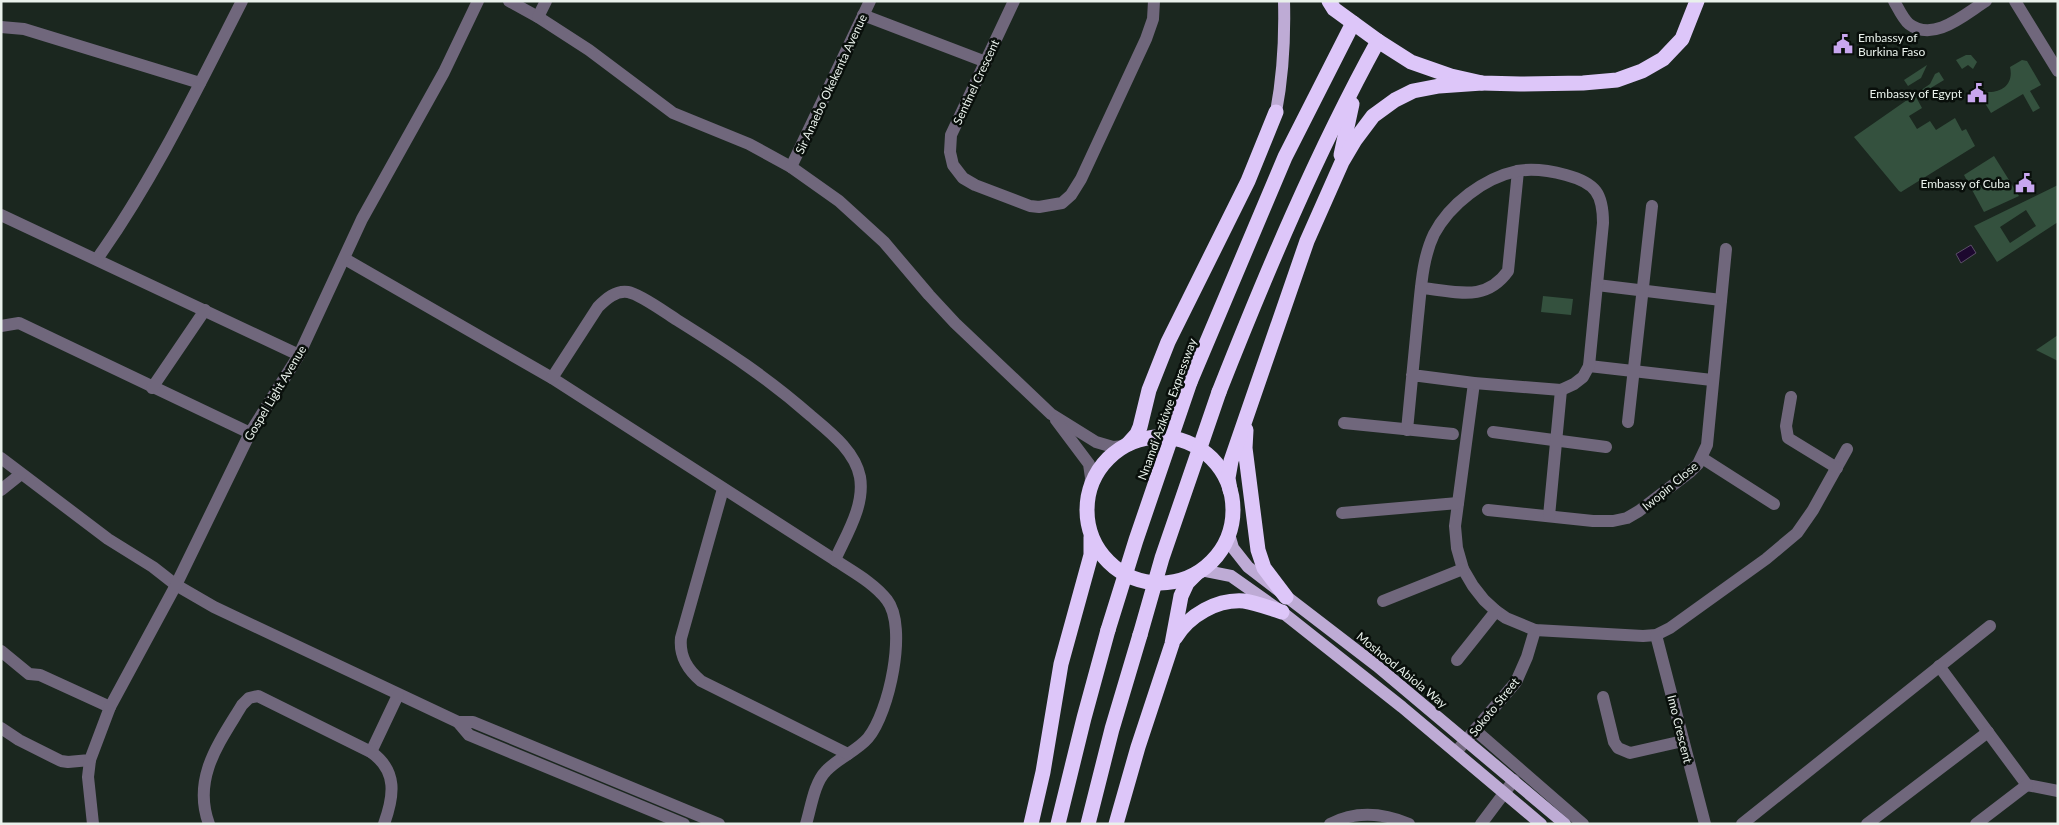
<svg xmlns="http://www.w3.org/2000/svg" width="2059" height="825" viewBox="0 0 2059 825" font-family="Lato,sans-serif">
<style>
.green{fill:#34513e;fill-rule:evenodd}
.water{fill:#1d082f;stroke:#5a4e67}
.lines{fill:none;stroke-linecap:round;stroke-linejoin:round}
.minor{stroke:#70677c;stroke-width:12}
.major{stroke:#beabd5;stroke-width:12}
.highway{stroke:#ddc6f9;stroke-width:15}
.highway-bridge{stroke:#ddc6f9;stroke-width:15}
.labels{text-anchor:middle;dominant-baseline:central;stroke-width:5;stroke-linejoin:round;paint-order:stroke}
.poi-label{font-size:12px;fill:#e9f1eb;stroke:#090f0b;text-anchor:end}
.street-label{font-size:12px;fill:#e9f1eb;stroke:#090f0b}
</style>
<rect width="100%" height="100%" fill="#1b271f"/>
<g class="green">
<path d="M 1966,55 L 1971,55 L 1977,62 L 1973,69 L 1968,65 L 1962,69 L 1956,60 Z"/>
<path d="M 2022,60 L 2027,61 L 2041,85 L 2030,91 L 2040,108 L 2033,112 L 2023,94 L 1991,113 L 1983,100 L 1988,98 L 1987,92 C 2002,93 2014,84 2010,67 Z"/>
<path d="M 1927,65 L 1921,78 L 1908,86 L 1904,80 Z"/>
<path d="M 1939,72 L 1944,80 L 1916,97 L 1922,108 L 1909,116 L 1917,129 L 1930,121 L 1936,130 L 1955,118 L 1962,131 L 1966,129 L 1975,146 L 1901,192 L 1899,191 L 1854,137 L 1930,84 L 1935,74 Z"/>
<path d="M 1994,156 L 2019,196 L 1984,212 L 1964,175 Z"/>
<path d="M 2058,185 L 2058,222 L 1997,262 L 1974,226 ZM 2026,210 L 2036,226 L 2010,243 L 2000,227 Z"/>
<path d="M 1543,296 L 1573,299 L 1571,315 L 1541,312 Z"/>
<path d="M 2058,335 L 2058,361 L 2036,350 Z"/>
</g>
<path class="water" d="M 1971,245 L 1976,253 L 1961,263 L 1956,254 Z"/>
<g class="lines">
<g class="minor">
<path d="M 509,1 L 538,17 L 589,50 L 673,113 L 749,144 L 791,167 L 839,201 L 884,242 L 929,295 L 955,323 L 1051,414 L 1096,442 L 1113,447 L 1124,446"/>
<path d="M 1014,1 L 951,135 L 950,152 L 953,165 L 963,178 L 975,185 L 1030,206 L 1039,207 L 1062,203 L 1071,195 L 1081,179 L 1146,39 L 1153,19 L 1154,1"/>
<path d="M 1894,1 C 1898,8 1903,19 1909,24 C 1934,43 1965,14 1986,1"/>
<path d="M 2015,1 L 2058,71"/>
<path d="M 863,15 L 986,62"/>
<path d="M 538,17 L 546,1"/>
<path d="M 1,27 L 24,29 L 200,83"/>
<path d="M 791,167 L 870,1"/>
<path d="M 1,215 L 299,355"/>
<path d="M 97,259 C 154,179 197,89 242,1"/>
<path d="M 345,259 L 552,378 L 835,560 C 853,572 874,583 887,600 C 908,627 889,713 868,738 C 857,751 838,758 826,771 C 814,783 811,808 806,824"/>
<path d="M 1597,285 L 1721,300"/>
<path d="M 1421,288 C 1456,291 1485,303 1508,271 L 1518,171"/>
<path d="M 1,326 L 19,323 L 250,433"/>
<path d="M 1589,366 L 1712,380"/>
<path d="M 552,378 L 598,307 C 606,299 616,290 628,292 C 640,294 666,313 677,320 C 725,350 768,378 811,416 C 830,432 855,451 860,477 C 865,506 846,535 835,560"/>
<path d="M 1474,383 L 1455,526 L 1457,548 L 1463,569 L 1473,586 L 1484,600 L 1496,611 L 1506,618 L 1535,630 L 1643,636 L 1656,635 L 1670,628 L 1766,559 L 1797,533 L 1813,510 L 1847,449"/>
<path d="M 152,388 L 205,310"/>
<path d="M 1791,397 L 1786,426 L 1788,438 L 1837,468"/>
<path d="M 1056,420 L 1089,464 L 1091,478 L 1090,489"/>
<path d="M 1628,422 L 1652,206"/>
<path d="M 1344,423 L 1453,434"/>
<path d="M 1407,430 C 1411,392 1414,354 1418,316 C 1421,289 1422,259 1434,234 C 1450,204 1484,178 1517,171 C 1534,168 1551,171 1566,175 C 1596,183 1603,194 1603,223 L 1589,366 L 1583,377 L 1574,384 L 1561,390 L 1474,383 L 1412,375"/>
<path d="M 1493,432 L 1606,447"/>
<path d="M 1,458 L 108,539 L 153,567 L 176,585 L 214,607 L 458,722 L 469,735 L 684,824"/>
<path d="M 1702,458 L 1774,504"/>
<path d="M 723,489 L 681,638 C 679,657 688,670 701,681 L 848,754"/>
<path d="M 1,490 L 21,474"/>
<path d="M 1488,510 L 1593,521 L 1613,521 L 1627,518 L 1639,511 L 1690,472 L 1698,464 L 1707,445 L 1726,249"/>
<path d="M 1342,513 L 1458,503"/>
<path d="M 1549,516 L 1561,390"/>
<path d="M 1383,601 L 1463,569"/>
<path d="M 1656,635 L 1705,824"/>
<path d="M 1,651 L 29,674 L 40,675 L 110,707"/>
<path d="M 1457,660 L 1496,611"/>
<path d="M 1939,666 L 2027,785 L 2058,791"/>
<path d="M 1603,697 L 1614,742 L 1618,748 L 1630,753 L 1683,741"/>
<path d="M 458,722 L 473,722 L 719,824"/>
<path d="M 1,728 L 19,740 L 61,761 L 68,762 L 90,760 L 110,707 L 176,585 L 250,433 L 299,355 L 362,219 L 444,72 L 478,1"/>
<path d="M 1475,730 L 1583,824"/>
<path d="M 371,752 L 398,695"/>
<path d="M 1456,752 L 1516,682 L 1527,657 L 1535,630"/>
<path d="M 90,760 L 88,777 L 93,824"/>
<path d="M 209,824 C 192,778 219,743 242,705 L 249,698 L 258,696 L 371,752 C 398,771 394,796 384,824"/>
<path d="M 1330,824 C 1355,811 1383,813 1409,824"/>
<path d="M 1481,824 L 1514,780"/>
<path d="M 1742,824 L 1990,626"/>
<path d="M 1867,824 L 1988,732"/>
<path d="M 1976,824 L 2027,785"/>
</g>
<g class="major">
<path d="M 1276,112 C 1283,75 1285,38 1284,1"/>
<path d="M 1229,534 L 1233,548 L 1248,567 L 1377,666 L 1565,824"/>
<path d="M 1201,570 L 1231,576 L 1282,612 L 1402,707 L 1541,824"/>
</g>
<g class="highway">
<path d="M 1329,1 L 1334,9 L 1378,41 L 1411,62 L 1451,76 L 1482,83 L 1520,84 L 1583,83 L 1617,80 L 1642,71 L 1663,59 L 1682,39 L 1697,1"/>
<path d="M 1341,155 L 1352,104"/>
<path d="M 1190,382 L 1285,157 L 1353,23"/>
<path d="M 1219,392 C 1266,273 1316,154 1378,41"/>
<path d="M 1246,430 L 1245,448 L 1258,550 L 1264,568 L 1286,597"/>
<circle cx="1160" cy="510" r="73"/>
<path d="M 1128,444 L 1137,434 L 1140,427 L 1149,390 L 1168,342 L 1248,181 L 1276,112"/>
<path d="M 1230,490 L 1228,478 L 1231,461 L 1307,241 L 1342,162 L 1355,140 L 1373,116 L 1395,100 L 1413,91 L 1439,86 L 1482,83"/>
<path d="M 1175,638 C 1189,615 1217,599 1244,601 C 1257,603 1269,608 1282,612"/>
<path d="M 1031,824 L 1043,772 L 1061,664 L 1091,555 L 1091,537"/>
<path d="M 1058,824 L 1084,718 L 1108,630"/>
<path d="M 1088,824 L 1112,729 L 1140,635"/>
<path d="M 1116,824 L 1138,747 L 1172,644 L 1181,596 L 1187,583 L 1196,574"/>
</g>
<g class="highway-bridge">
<path d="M 1108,630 L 1136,540 L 1190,382"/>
<path d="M 1140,635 L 1162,558 L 1219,392"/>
</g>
</g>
<defs>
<symbol id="civic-bare" viewBox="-9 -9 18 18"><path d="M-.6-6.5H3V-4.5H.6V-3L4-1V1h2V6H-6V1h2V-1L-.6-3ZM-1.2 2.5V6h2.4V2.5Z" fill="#c8a6ef" stroke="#090f0b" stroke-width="2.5" paint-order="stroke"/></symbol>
</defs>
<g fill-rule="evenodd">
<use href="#civic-bare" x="1829" y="30" width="28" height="28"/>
<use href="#civic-bare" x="1963" y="79" width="28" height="28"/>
<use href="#civic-bare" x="2011" y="169" width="28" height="28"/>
</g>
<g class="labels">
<g class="poi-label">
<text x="1858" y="37" text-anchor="start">Embassy of<tspan x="1858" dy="14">Burkina Faso</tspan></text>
<text x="1962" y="93">Embassy of Egypt</text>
<text x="2010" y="183">Embassy of Cuba</text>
</g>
<g class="street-label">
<text transform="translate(976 82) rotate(-65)">Sentinel Crescent</text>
<text transform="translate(831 84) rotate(-65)">Sir Anaebo Okekenta Avenue</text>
<text transform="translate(275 393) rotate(-59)">Gospel Light Avenue</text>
<text transform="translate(1167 409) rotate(-70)">Nnamdi Azikiwe Expressway</text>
<text transform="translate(1670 486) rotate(-40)">Iwopin Close</text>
<text transform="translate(1402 670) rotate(39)">Moshood Abiola Way</text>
<text transform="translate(1494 707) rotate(-51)">Sokoto Street</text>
<text transform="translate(1680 729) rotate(76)">Imo Crescent</text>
</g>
</g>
<rect width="2059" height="825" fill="none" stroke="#e9f1eb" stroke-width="5"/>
</svg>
